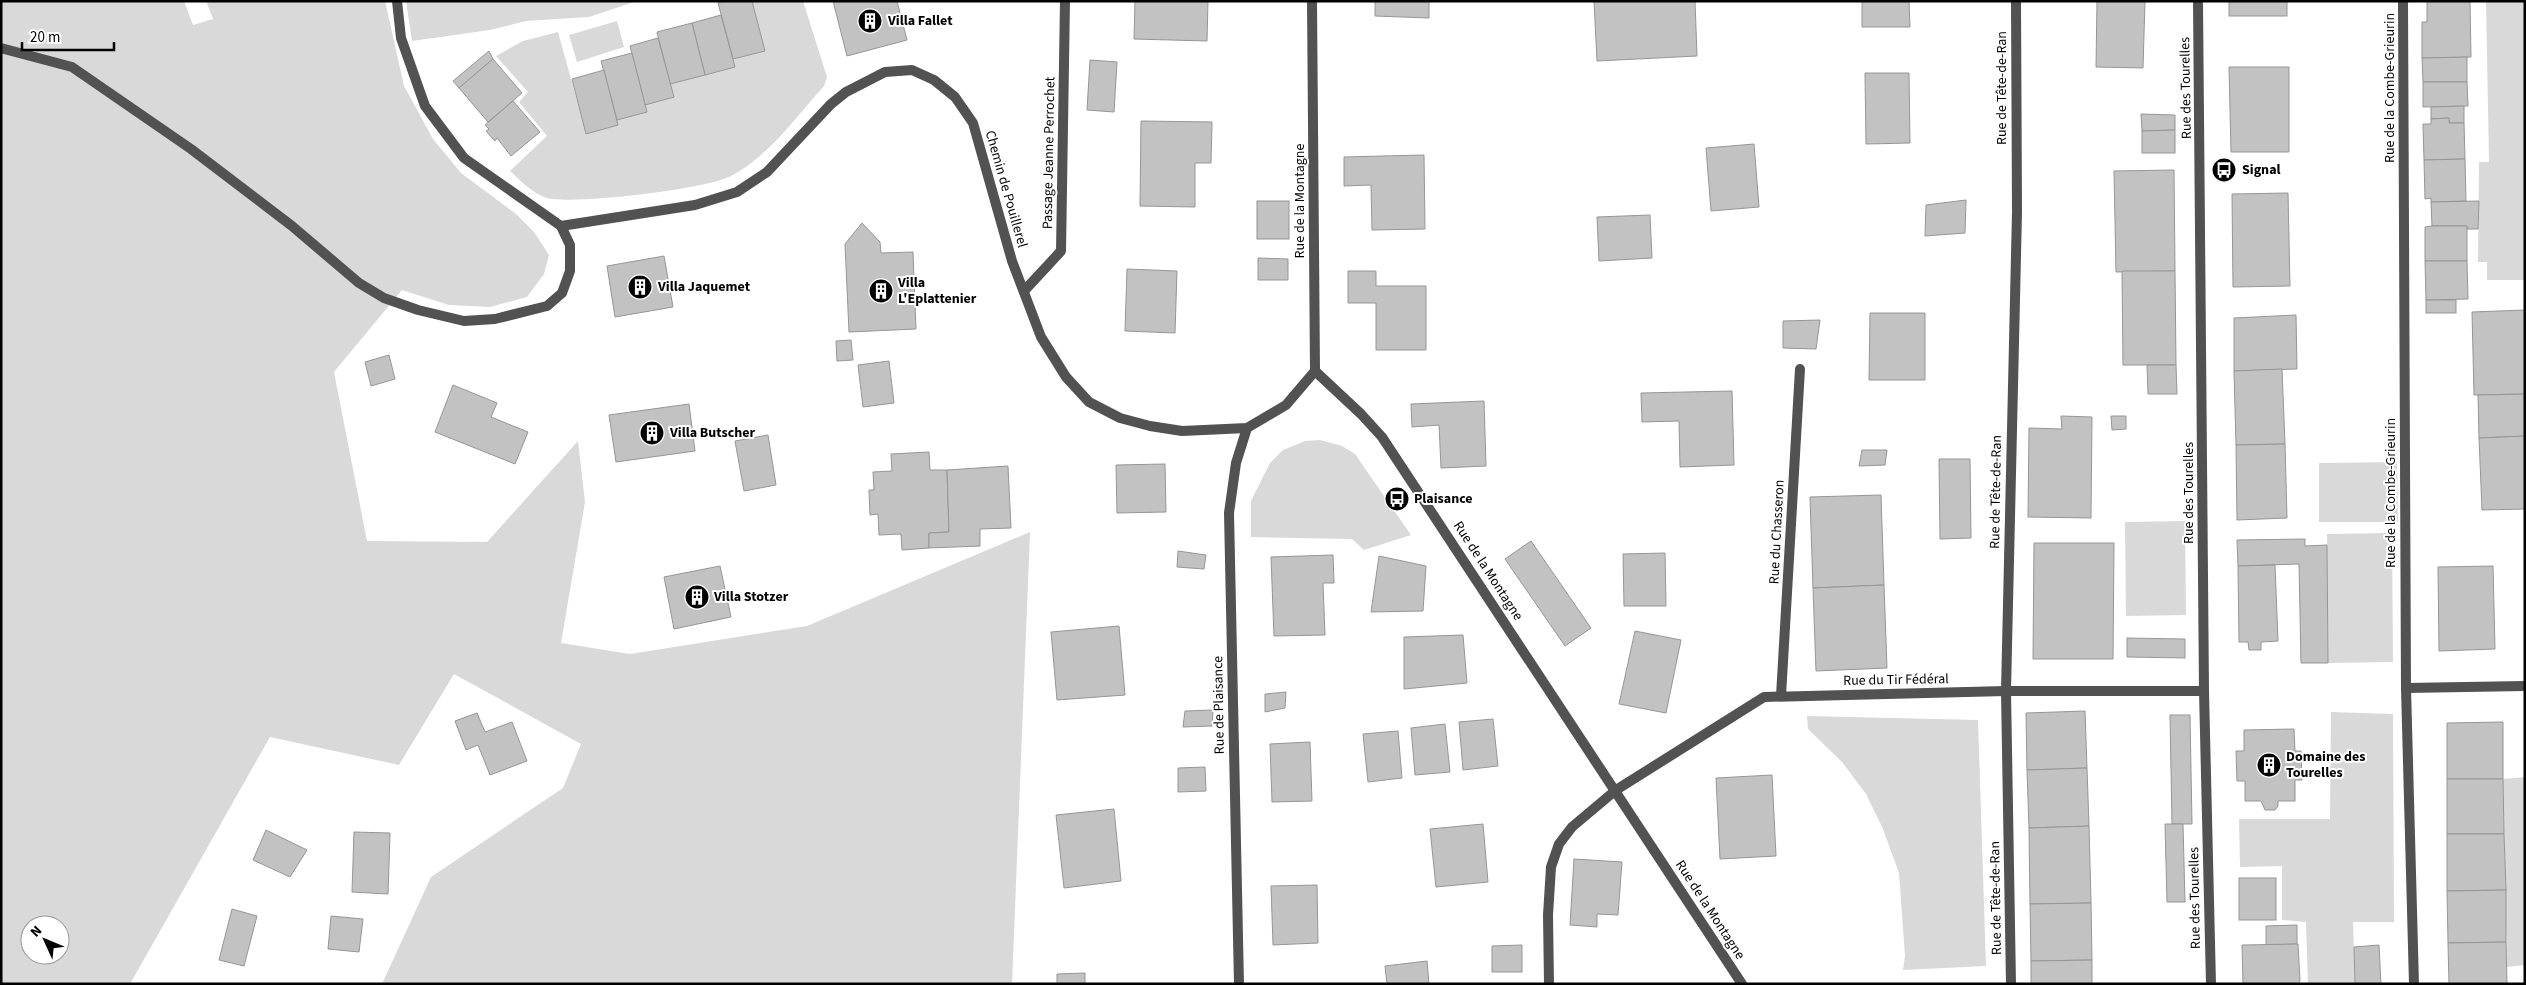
<svg xmlns="http://www.w3.org/2000/svg" width="2526" height="985" viewBox="0 0 2526 985" font-family="'Source Sans 3',sans-serif">
<style>
.green{fill:#d9d9d9;fill-rule:evenodd}
.building{fill:#c2c2c2;stroke:#969696}
.lines{fill:none;stroke-linecap:round;stroke-linejoin:round}
.street{stroke:#525252;stroke-width:10}
.labels{text-anchor:middle;dominant-baseline:central;stroke-width:4;stroke-linejoin:round;paint-order:stroke}
.poi-label{font-size:14px;font-weight:bold;fill:#000;stroke:#fff;text-anchor:start}
.street-label{font-size:14px;fill:#000;stroke:#fff}
</style>
<rect width="100%" height="100%" fill="#fff"/>
<g class="green">
<path d="M 1,1 L 184,1 L 193,25 L 213,19 L 206,1 L 385,1 L 404,86 L 433,139 L 461,173 L 516,214 L 534,232 L 549,255 L 544,274 L 527,297 L 490,307 L 449,305 L 402,290 L 334,372 L 367,541 L 487,542 L 578,441 L 585,502 L 561,643 L 630,654 L 807,626 L 1030,532 L 1012,984 L 382,984 L 431,877 L 563,788 L 581,744 L 454,674 L 399,765 L 270,737 L 130,984 L 1,984 ZM 30,925 L 60,925 L 60,955 L 30,955 Z"/>
<path d="M 406,1 L 637,1 L 589,17 L 526,21 L 490,30 L 412,41 Z"/>
<path d="M 752,1 L 803,1 L 827,77 L 824,86 C 796,117 769,156 731,176 C 708,189 572,205 547,198 C 533,194 520,180 510,171 L 547,136 L 519,102 L 528,92 L 496,56 L 523,41 L 558,32 L 586,133 L 618,125 L 617,120 L 647,112 L 645,105 L 673,97 L 670,84 L 735,67 L 733,59 L 764,51 Z"/>
<path d="M 2486,1 L 2525,1 L 2525,280 L 2487,280 L 2487,262 L 2478,262 L 2479,162 L 2489,162 Z"/>
<path d="M 617,21 L 624,47 L 577,62 L 569,35 Z"/>
<path d="M 1320,440 L 1342,446 L 1355,454 L 1411,535 L 1364,550 L 1352,539 L 1251,537 L 1251,501 L 1270,463 L 1283,450 L 1305,441 Z"/>
<path d="M 2397,462 L 2398,522 L 2319,522 L 2319,463 Z"/>
<path d="M 2185,521 L 2186,615 L 2126,616 L 2125,522 Z"/>
<path d="M 2392,533 L 2393,662 L 2328,663 L 2327,534 Z"/>
<path d="M 2331,712 L 2393,714 L 2394,922 L 2353,922 L 2355,984 L 2308,984 L 2306,922 L 2282,920 L 2282,866 L 2240,867 L 2239,819 L 2330,819 Z"/>
<path d="M 1807,716 L 1978,720 L 1986,966 L 1903,970 L 1905,956 L 1899,873 L 1883,829 L 1866,794 L 1842,762 L 1808,729 Z"/>
<path d="M 2525,777 L 2525,965 L 2507,967 L 2503,779 Z"/>
</g>
<g class="building">
<path d="M 726,1 L 752,1 L 765,51 L 733,59 L 718,3 Z"/>
<path d="M 833,1 L 897,1 L 907,40 L 847,56 Z"/>
<path d="M 1135,1 L 1208,1 L 1207,41 L 1134,39 Z"/>
<path d="M 1375,1 L 1429,1 L 1429,18 L 1375,16 Z"/>
<path d="M 1594,1 L 1695,1 L 1697,56 L 1597,61 Z"/>
<path d="M 1862,1 L 1909,1 L 1910,27 L 1862,27 Z"/>
<path d="M 2097,1 L 2145,1 L 2143,68 L 2096,67 Z"/>
<rect x="2229" y="1" width="58" height="15"/>
<path d="M 2427,1 L 2470,1 L 2471,57 L 2422,58 L 2422,22 L 2427,22 Z"/>
<path d="M 721,15 L 735,67 L 705,75 L 692,23 Z"/>
<path d="M 692,23 L 705,75 L 670,84 L 657,32 Z"/>
<path d="M 658,38 L 674,97 L 645,105 L 630,46 Z"/>
<path d="M 489,51 L 493,59 L 459,88 L 453,81 Z"/>
<path d="M 632,53 L 647,112 L 617,120 L 601,61 Z"/>
<path d="M 2467,57 L 2467,82 L 2423,82 L 2422,58 Z"/>
<path d="M 493,59 L 522,93 L 488,122 L 459,88 Z"/>
<path d="M 1090,60 L 1117,62 L 1114,112 L 1087,110 Z"/>
<path d="M 2229,67 L 2289,67 L 2289,152 L 2231,152 Z"/>
<path d="M 604,70 L 618,125 L 586,134 L 572,79 Z"/>
<path d="M 1865,73 L 1909,73 L 1910,143 L 1866,144 Z"/>
<path d="M 2423,82 L 2467,82 L 2468,106 L 2423,107 Z"/>
<path d="M 513,101 L 540,132 L 511,156 L 497,138 L 495,141 L 486,131 L 489,129 L 485,125 Z"/>
<path d="M 2464,106 L 2464,123 L 2449,123 L 2449,118 L 2431,119 L 2431,107 Z"/>
<path d="M 2141,114 L 2175,115 L 2175,130 L 2142,131 Z"/>
<path d="M 2449,118 L 2449,123 L 2464,123 L 2465,159 L 2424,160 L 2423,124 L 2431,124 L 2431,119 Z"/>
<path d="M 1141,121 L 1212,122 L 1211,163 L 1195,163 L 1195,207 L 1140,206 Z"/>
<path d="M 2175,130 L 2175,153 L 2142,153 L 2142,131 Z"/>
<path d="M 1754,144 L 1759,207 L 1711,211 L 1706,148 Z"/>
<path d="M 1424,155 L 1425,229 L 1372,230 L 1371,185 L 1344,186 L 1344,157 Z"/>
<path d="M 2465,159 L 2466,201 L 2431,202 L 2431,198 L 2425,199 L 2424,160 Z"/>
<path d="M 2174,170 L 2175,271 L 2116,272 L 2114,171 Z"/>
<path d="M 2288,193 L 2290,286 L 2233,287 L 2232,194 Z"/>
<path d="M 1966,200 L 1965,233 L 1925,236 L 1926,205 Z"/>
<rect x="1257" y="201" width="32" height="38"/>
<path d="M 2479,201 L 2478,229 L 2467,229 L 2467,226 L 2432,226 L 2431,202 Z"/>
<path d="M 1650,215 L 1652,258 L 1599,261 L 1597,217 Z"/>
<path d="M 862,223 L 880,242 L 881,253 L 913,252 L 916,329 L 849,332 L 845,244 Z"/>
<path d="M 2432,226 L 2467,226 L 2467,261 L 2425,261 L 2425,227 Z"/>
<path d="M 664,256 L 673,307 L 615,317 L 607,266 Z"/>
<path d="M 1258,258 L 1288,259 L 1288,280 L 1258,280 Z"/>
<path d="M 2425,261 L 2467,261 L 2468,299 L 2426,300 Z"/>
<path d="M 1127,269 L 1177,271 L 1175,333 L 1125,331 Z"/>
<path d="M 1348,271 L 1376,271 L 1376,286 L 1426,286 L 1426,350 L 1376,350 L 1376,303 L 1348,303 Z"/>
<path d="M 2122,271 L 2175,271 L 2176,365 L 2123,365 Z"/>
<rect x="2426" y="300" width="30" height="13"/>
<path d="M 2525,310 L 2525,394 L 2474,395 L 2472,312 Z"/>
<path d="M 1870,313 L 1925,313 L 1925,380 L 1869,380 Z"/>
<path d="M 2296,315 L 2297,369 L 2234,371 L 2234,318 Z"/>
<path d="M 1820,320 L 1816,349 L 1783,348 L 1783,321 Z"/>
<path d="M 851,340 L 853,360 L 837,361 L 836,341 Z"/>
<path d="M 389,355 L 395,379 L 371,386 L 365,362 Z"/>
<path d="M 889,361 L 894,403 L 863,407 L 858,365 Z"/>
<path d="M 2147,365 L 2176,365 L 2177,394 L 2148,394 Z"/>
<path d="M 2282,369 L 2285,444 L 2236,445 L 2234,371 Z"/>
<path d="M 453,385 L 497,403 L 491,417 L 528,432 L 515,464 L 435,432 Z"/>
<path d="M 1732,391 L 1734,465 L 1680,467 L 1679,421 L 1642,422 L 1641,393 Z"/>
<path d="M 2525,394 L 2525,436 L 2479,438 L 2478,395 Z"/>
<path d="M 1484,401 L 1486,466 L 1441,468 L 1439,425 L 1412,427 L 1411,404 Z"/>
<path d="M 689,404 L 695,451 L 616,462 L 609,415 Z"/>
<path d="M 2061,416 L 2092,417 L 2091,518 L 2028,517 L 2029,428 L 2062,429 Z"/>
<path d="M 2111,416 L 2126,416 L 2126,429 L 2112,430 Z"/>
<path d="M 768,435 L 776,485 L 744,491 L 735,441 Z"/>
<path d="M 2525,436 L 2525,509 L 2482,510 L 2479,438 Z"/>
<path d="M 2285,444 L 2287,518 L 2237,520 L 2236,445 Z"/>
<path d="M 1862,450 L 1887,450 L 1885,465 L 1859,466 Z"/>
<path d="M 929,452 L 930,470 L 947,470 L 949,532 L 929,533 L 929,548 L 902,550 L 901,534 L 879,535 L 878,514 L 870,515 L 869,490 L 874,490 L 873,472 L 892,471 L 891,454 Z"/>
<path d="M 1939,459 L 1970,459 L 1971,538 L 1940,539 Z"/>
<path d="M 1165,464 L 1166,512 L 1117,513 L 1116,465 Z"/>
<path d="M 1008,466 L 1011,528 L 980,529 L 980,546 L 929,548 L 929,533 L 949,532 L 947,470 Z"/>
<path d="M 1881,495 L 1884,585 L 1813,588 L 1810,497 Z"/>
<path d="M 2305,539 L 2305,546 L 2327,545 L 2328,663 L 2301,663 L 2299,564 L 2238,566 L 2237,540 Z"/>
<path d="M 1531,541 L 1591,628 L 1565,646 L 1505,559 Z"/>
<path d="M 2034,543 L 2114,543 L 2113,659 L 2033,659 Z"/>
<path d="M 1178,551 L 1206,555 L 1204,569 L 1177,567 Z"/>
<path d="M 1665,553 L 1666,606 L 1624,606 L 1623,554 Z"/>
<path d="M 1333,555 L 1334,583 L 1323,583 L 1325,635 L 1274,636 L 1271,557 Z"/>
<path d="M 1379,556 L 1426,566 L 1423,611 L 1371,612 Z"/>
<path d="M 2275,565 L 2278,641 L 2261,642 L 2261,650 L 2249,650 L 2248,642 L 2239,642 L 2238,566 Z"/>
<path d="M 720,566 L 731,617 L 674,629 L 664,577 Z"/>
<path d="M 2493,566 L 2495,649 L 2439,651 L 2438,567 Z"/>
<path d="M 1884,585 L 1887,668 L 1816,671 L 1813,588 Z"/>
<path d="M 1119,626 L 1125,695 L 1057,700 L 1051,632 Z"/>
<path d="M 1635,631 L 1681,640 L 1666,713 L 1619,704 Z"/>
<path d="M 1463,635 L 1467,683 L 1404,689 L 1404,637 Z"/>
<path d="M 2127,638 L 2185,639 L 2185,658 L 2127,657 Z"/>
<path d="M 1286,692 L 1285,708 L 1265,712 L 1265,694 Z"/>
<path d="M 1213,710 L 1212,726 L 1183,727 L 1185,711 Z"/>
<path d="M 2085,711 L 2087,768 L 2027,770 L 2026,713 Z"/>
<path d="M 477,713 L 485,732 L 512,722 L 527,761 L 490,775 L 478,745 L 466,750 L 455,721 Z"/>
<path d="M 2170,715 L 2190,715 L 2192,824 L 2172,824 Z"/>
<path d="M 1493,719 L 1498,766 L 1463,770 L 1459,722 Z"/>
<path d="M 2503,722 L 2503,779 L 2447,779 L 2447,723 Z"/>
<path d="M 1445,724 L 1450,772 L 1415,775 L 1411,728 Z"/>
<path d="M 2294,729 L 2295,751 L 2301,751 L 2302,780 L 2295,780 L 2295,801 L 2278,801 L 2278,806 L 2275,810 L 2265,810 L 2261,801 L 2245,801 L 2245,781 L 2237,781 L 2236,751 L 2244,751 L 2244,730 Z"/>
<path d="M 1398,731 L 1402,778 L 1368,782 L 1363,734 Z"/>
<path d="M 1310,742 L 1312,801 L 1272,802 L 1270,744 Z"/>
<path d="M 1205,767 L 1206,791 L 1178,792 L 1178,768 Z"/>
<path d="M 2087,768 L 2089,826 L 2029,828 L 2027,770 Z"/>
<path d="M 1772,775 L 1776,856 L 1720,859 L 1716,778 Z"/>
<path d="M 2447,779 L 2503,779 L 2504,834 L 2447,834 Z"/>
<path d="M 1114,809 L 1121,881 L 1064,888 L 1056,815 Z"/>
<path d="M 1483,824 L 1488,882 L 1436,887 L 1430,829 Z"/>
<path d="M 2165,824 L 2183,824 L 2185,902 L 2167,902 Z"/>
<path d="M 2089,826 L 2091,903 L 2030,904 L 2029,828 Z"/>
<path d="M 266,830 L 307,850 L 290,877 L 253,860 Z"/>
<path d="M 354,832 L 390,833 L 388,894 L 352,892 Z"/>
<path d="M 2447,834 L 2504,834 L 2506,890 L 2447,891 Z"/>
<path d="M 1574,859 L 1622,862 L 1618,915 L 1597,914 L 1597,927 L 1570,925 Z"/>
<rect x="2239" y="878" width="37" height="42"/>
<path d="M 1317,885 L 1318,943 L 1273,945 L 1271,886 Z"/>
<path d="M 2506,890 L 2506,942 L 2448,943 L 2447,891 Z"/>
<path d="M 2091,903 L 2092,960 L 2031,961 L 2030,904 Z"/>
<path d="M 232,909 L 257,916 L 244,966 L 219,960 Z"/>
<path d="M 331,916 L 363,919 L 359,952 L 328,949 Z"/>
<path d="M 2297,925 L 2297,944 L 2266,945 L 2266,926 Z"/>
<path d="M 2506,942 L 2507,984 L 2449,984 L 2448,943 Z"/>
<path d="M 2298,944 L 2300,981 L 2298,984 L 2243,984 L 2242,945 Z"/>
<path d="M 1522,945 L 1522,972 L 1492,972 L 1492,946 Z"/>
<path d="M 2379,945 L 2381,984 L 2355,984 L 2354,947 Z"/>
<path d="M 2092,960 L 2092,984 L 2031,984 L 2031,961 Z"/>
<path d="M 1427,961 L 1429,984 L 1387,984 L 1385,966 Z"/>
<path d="M 1085,973 L 1085,984 L 1057,984 L 1057,974 Z"/>
</g>
<g class="lines">
<g class="street">
<path d="M 397,1 L 401,38 L 425,106 L 464,158 L 561,226 L 695,205 L 737,192 L 767,172 L 831,104 L 846,92 L 885,72 L 912,70 L 934,80 L 955,97 L 973,123 L 1012,261 L 1041,337 L 1066,377 L 1089,402 L 1120,418 L 1150,426 L 1182,431 L 1247,428 L 1286,405 L 1315,371"/>
<path d="M 1312,1 L 1315,371 L 1361,414 L 1382,437 L 1742,984"/>
<path d="M 2198,1 L 2204,691 L 2211,984"/>
<path d="M 2403,1 L 2406,688 L 2414,984"/>
<path d="M 1,48 L 72,67 L 191,149 L 292,226 L 359,283 L 384,298 L 418,310 L 464,321 L 495,319 L 547,306 L 562,293 L 570,271 L 570,245 L 561,226"/>
<path d="M 1024,291 L 1061,251 L 1065,1"/>
<path d="M 2406,688 L 2525,686"/>
<path d="M 1781,696 L 1800,369"/>
<path d="M 1239,984 L 1229,513 L 1236,463 L 1247,428"/>
<path d="M 1549,984 L 1548,915 L 1551,867 L 1559,844 L 1572,827 L 1616,790 L 1764,697 L 2006,691 L 2204,691"/>
<path d="M 2011,984 L 2006,691 L 2017,212 L 2016,1"/>
</g>
</g>
<defs>
<symbol id="building-disc" viewBox="-11 -11 22 22"><circle r="9.5" fill="#000" stroke="#fff"/><path d="M-4-6H4V6H1V3H-1V6H-4ZM-2.5-4.3h1.7v1.8h-1.7ZM.8-4.3h1.7v1.8H.8ZM-2.5-1h1.7V.8h-1.7ZM.8-1h1.7V.8H.8Z" fill="#fff"/></symbol>
<symbol id="bus-disc" viewBox="-11 -11 22 22"><circle r="9.5" fill="#000" stroke="#fff"/><path d="M-5-6H5V4H4V6H2V4H-2V6H-4V4H-5ZM-3.5-4V0h7V-4ZM-3.5 1.2v1.5H-2V1.2ZM2 1.2v1.5H3.5V1.2Z" fill="#fff"/></symbol>
</defs>
<g fill-rule="evenodd">
<use href="#building-disc" x="856" y="7" width="28" height="28"/>
<use href="#bus-disc" x="2210" y="156" width="28" height="28"/>
<use href="#building-disc" x="626" y="273" width="28" height="28"/>
<use href="#building-disc" x="867" y="277" width="28" height="28"/>
<use href="#building-disc" x="638" y="419" width="28" height="28"/>
<use href="#bus-disc" x="1383" y="485" width="28" height="28"/>
<use href="#building-disc" x="683" y="583" width="28" height="28"/>
<use href="#building-disc" x="2255" y="751" width="28" height="28"/>
</g>
<g class="labels">
<g class="poi-label">
<text x="888" y="21">Villa Fallet</text>
<text x="2242" y="170">Signal</text>
<text x="898" y="283">Villa<tspan x="898" dy="16">L'Eplattenier</tspan></text>
<text x="658" y="287">Villa Jaquemet</text>
<text x="670" y="433">Villa Butscher</text>
<text x="1414" y="499">Plaisance</text>
<text x="714" y="597">Villa Stotzer</text>
<text x="2286" y="757">Domaine des<tspan x="2286" dy="16">Tourelles</tspan></text>
</g>
<g class="street-label">
<text transform="translate(2002 88) rotate(-90)">Rue de Tête-de-Ran</text>
<text transform="translate(2186 88) rotate(-91)">Rue des Tourelles</text>
<text transform="translate(2390 88) rotate(-90)">Rue de la Combe-Grieurin</text>
<text transform="translate(1049 153) rotate(-89)">Passage Jeanne Perrochet</text>
<text transform="translate(1006 189) rotate(74)">Chemin de Pouillerel</text>
<text transform="translate(1300 201) rotate(-90)">Rue de la Montagne</text>
<text transform="translate(1996 492) rotate(-89)">Rue de Tête-de-Ran</text>
<text transform="translate(2189 493) rotate(-90)">Rue des Tourelles</text>
<text transform="translate(2391 493) rotate(-90)">Rue de la Combe-Grieurin</text>
<text transform="translate(1777 532) rotate(-87)">Rue du Chasseron</text>
<text transform="translate(1488 571) rotate(57)">Rue de la Montagne</text>
<text transform="translate(1896 680) rotate(-1)">Rue du Tir Fédéral</text>
<text transform="translate(1219 705) rotate(-91)">Rue de Plaisance</text>
<text transform="translate(1996 898) rotate(-91)">Rue de Tête-de-Ran</text>
<text transform="translate(2195 898) rotate(-91)">Rue des Tourelles</text>
<text transform="translate(1710 910) rotate(57)">Rue de la Montagne</text>
</g>
</g>
<rect width="2526" height="985" fill="none" stroke="#000000" stroke-width="5"/>
<g transform="translate(45 940) rotate(314)"><circle r="24" fill="#ffffff" stroke="#999999"/>
<path d="M0-4L9 19L0 12L-9 19Z" fill="#000000"/>
<text y="-8" font-size="14" font-weight="bold" text-anchor="middle" fill="#000000">N</text>
</g>
<path d="M22 42v8h92v-8" fill="none" stroke="#000000" stroke-width="2.5"/>
<text x="30" y="42" font-size="15" fill="#000000" stroke="#ffffff" stroke-width="4" paint-order="stroke">20 m</text>
</svg>
